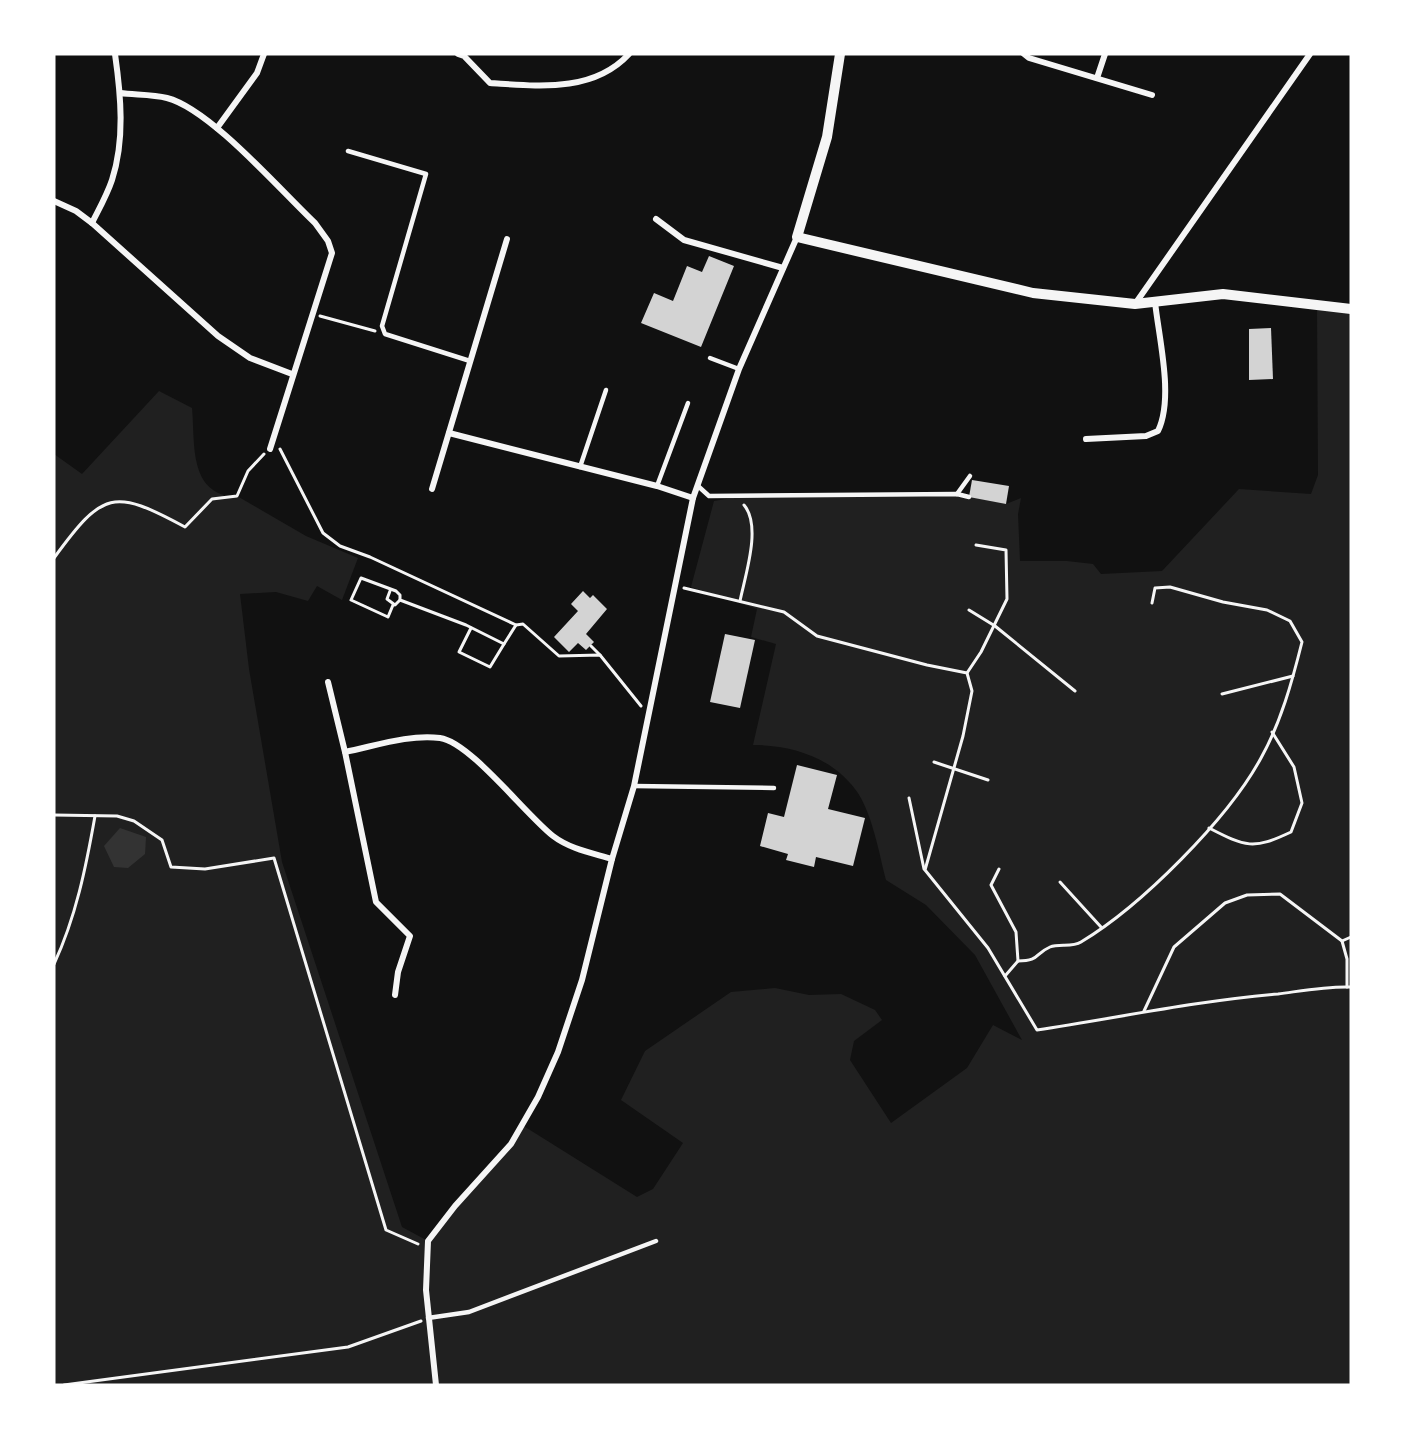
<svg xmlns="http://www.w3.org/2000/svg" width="1405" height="1439" viewBox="0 0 1405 1439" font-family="Manrope,sans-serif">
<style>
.green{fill:#202020}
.water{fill:#333}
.building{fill:#d3d3d3}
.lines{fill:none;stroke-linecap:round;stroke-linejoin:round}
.path{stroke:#f5f5f5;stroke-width:3}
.service{stroke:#f5f5f5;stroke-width:4.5}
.minor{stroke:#f5f5f5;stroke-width:6}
.tertiary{stroke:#f5f5f5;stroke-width:10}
</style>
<rect width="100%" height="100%" fill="#111"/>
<path class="green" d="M 1317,305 L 1351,309 L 1351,1385 L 54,1385 L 54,454 L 82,474 L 159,391 L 192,408 C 195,438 189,485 224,495 L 222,497 L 237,496 L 306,536 L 358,558 L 342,600 L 317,586 L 308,601 L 276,592 L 240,594 L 249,669 L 282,862 L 402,1227 L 428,1241 L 511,1144 L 522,1125 L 637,1197 L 653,1189 L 683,1143 L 621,1100 L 645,1051 L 731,992 L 775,988 L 809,995 L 841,994 L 875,1010 L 882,1020 L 854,1041 L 850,1060 L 891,1123 L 967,1068 L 993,1025 L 1022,1040 L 975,955 L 926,905 L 886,880 C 879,853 872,811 855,789 C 831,757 791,745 753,745 L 776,644 L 751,637 L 757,609 L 691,587 L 714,501 L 738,497 L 957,494 L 1006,504 L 1021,498 L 1018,514 L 1020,561 L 1067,561 L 1093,564 L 1101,574 L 1162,571 L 1239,489 L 1311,494 L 1318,475 Z"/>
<path class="water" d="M 120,828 L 146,837 L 145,854 L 128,868 L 114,867 L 104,846 Z"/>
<g class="building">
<path d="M 709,256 L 734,266 L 701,347 L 641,323 L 654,293 L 673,301 L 687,266 L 702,272 Z"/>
<path d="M 1271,328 L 1273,379 L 1249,380 L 1249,329 Z"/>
<path d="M 972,480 L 1009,486 L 1006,504 L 969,497 Z"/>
<path d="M 583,591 L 590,598 L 593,595 L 607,609 L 586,634 L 594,642 L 586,650 L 578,643 L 569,652 L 554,637 L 578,611 L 571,604 Z"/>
<path d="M 725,634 L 755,640 L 740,708 L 710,702 Z"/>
<path d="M 797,765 L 837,775 L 828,809 L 865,818 L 853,866 L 816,857 L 814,867 L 786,860 L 788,854 L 760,846 L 768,813 L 784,817 Z"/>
</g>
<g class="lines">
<g class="path">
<path d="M 320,316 L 375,331"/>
<path d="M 280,449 L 323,533 L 340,546 L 370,557 L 516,625 L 523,624 L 559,656 L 600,655 L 641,706"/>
<path d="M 54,558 C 103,491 113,488 185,527 L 212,499 L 237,496 L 248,471 L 264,454"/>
<path d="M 684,588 L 784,612 L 817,636 L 927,665 L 967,673 L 972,691 L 963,736 L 925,870 L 988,948 L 1037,1030 C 1117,1018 1196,1001 1278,994 C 1301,991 1327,986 1351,987"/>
<path d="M 390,591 L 387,599 L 395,605 L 400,600"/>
<path d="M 740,601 C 745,576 762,526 744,505"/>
<path d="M 393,605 L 388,617 L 351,600 L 361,578 L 396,591 L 400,595 L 400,600 L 466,625 L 504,644 L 516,625"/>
<path d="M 969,610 L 995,626 L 1075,691"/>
<path d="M 471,628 L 459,652 L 490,667 L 504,644"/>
<path d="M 591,646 L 600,655"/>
<path d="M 967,673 L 981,652 L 1007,599 L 1006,550 L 976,545"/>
<path d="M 1222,694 L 1293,676"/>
<path d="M 934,762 L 988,780"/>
<path d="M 909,798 L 924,869"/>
<path d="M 54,815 L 117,816 L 134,821 L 162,840 L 171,867 L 205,869 L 274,858 L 386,1230 L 418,1244"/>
<path d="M 1209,828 C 1246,847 1253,850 1291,832 L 1302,803 L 1294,767 L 1272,732"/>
<path d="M 999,869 L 991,885 L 1016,932 L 1018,961 L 1005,976"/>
<path d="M 1060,882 L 1101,927"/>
<path d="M 1018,961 C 1040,961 1034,954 1050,947 C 1059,943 1072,948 1081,942 C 1141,906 1228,819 1261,758 C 1281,722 1292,682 1302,642 L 1290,621 L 1267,610 L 1223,602 L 1170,587 L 1155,588 L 1152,603"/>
<path d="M 54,964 C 76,917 86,867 95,816"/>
<path d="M 1347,987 L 1347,959 L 1342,941 L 1351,937"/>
<path d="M 1144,1011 L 1174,947 L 1225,903 L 1247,895 L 1280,894 L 1342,941"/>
<path d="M 64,1385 L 348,1347 L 421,1321"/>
</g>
<g class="service">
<path d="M 348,151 L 426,174 L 382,326 L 385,334 L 470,361"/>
<path d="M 710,358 L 739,369"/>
<path d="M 580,467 L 606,390"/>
<path d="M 657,486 L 688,403"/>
<path d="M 698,486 L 709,496 L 957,494 L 969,497"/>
<path d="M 957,494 L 970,476"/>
<path d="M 634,786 L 774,788"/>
<path d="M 428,1318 L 469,1312 L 656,1241"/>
</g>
<g class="minor">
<path d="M 458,54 L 464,56 L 490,83 C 538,86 593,93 629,54"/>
<path d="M 1024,54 L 1029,58 L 1152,95"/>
<path d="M 1097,78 L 1105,54"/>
<path d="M 120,93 C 135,95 152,94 167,98 C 210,109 280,190 315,223 L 328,241 L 332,253 L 270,449"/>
<path d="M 217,128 L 257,73 L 264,54"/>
<path d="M 54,201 L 76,211 L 92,223 L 218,336 L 250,358 L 292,374"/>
<path d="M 656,219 L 684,240 L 783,268"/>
<path d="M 92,223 C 99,209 107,195 112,180 C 125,140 121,96 115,54"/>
<path d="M 1135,304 L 1310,54"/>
<path d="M 449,433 L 657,486 L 693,498"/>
<path d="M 1086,439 L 1146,436 L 1158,431 C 1174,398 1159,339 1155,302"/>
<path d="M 432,489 L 507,239"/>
<path d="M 328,682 L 345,752 L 376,902 L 410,936 L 398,972 L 395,995"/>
<path d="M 345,752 C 375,746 409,734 440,738 C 470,742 526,815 553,836 C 570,849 592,853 612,859"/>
<path d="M 436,1385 L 426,1290 L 428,1241 L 455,1206 L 511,1144 L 538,1097 L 558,1052 L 582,980 L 612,859 L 634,786 L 693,498 L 739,369 L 797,237"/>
</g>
<path class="tertiary" d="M 840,54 L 827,137 L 797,237 L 1033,293 L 1135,304 L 1223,294 L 1351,309"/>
</g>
<rect width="1405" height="1439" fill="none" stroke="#ffffff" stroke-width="111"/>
</svg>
